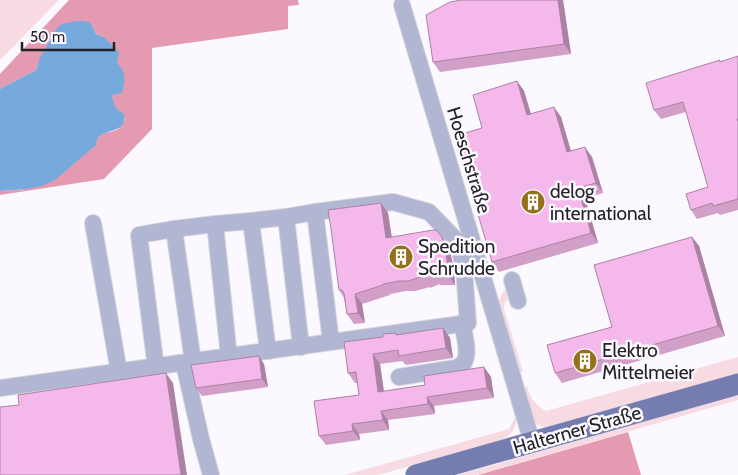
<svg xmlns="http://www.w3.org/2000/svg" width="738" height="475" viewBox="0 0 738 475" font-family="Cabin,sans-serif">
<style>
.green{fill:#f8dae2}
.forest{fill:#e49ab0}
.water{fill:#76aadd}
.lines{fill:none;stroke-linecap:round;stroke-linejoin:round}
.minor-casing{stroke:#d8d6dc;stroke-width:18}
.major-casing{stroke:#d8d6dc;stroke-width:22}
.minor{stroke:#b1b6d3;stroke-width:16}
.major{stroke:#757db0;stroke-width:21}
.wall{fill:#d29fc9}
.shaded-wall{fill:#ab82a4}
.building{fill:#f4b9ea;stroke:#ab82a4}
.labels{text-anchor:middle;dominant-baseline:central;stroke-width:5;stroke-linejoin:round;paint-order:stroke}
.street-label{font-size:19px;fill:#222124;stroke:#fbf8ff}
.poi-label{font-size:19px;fill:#222124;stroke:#fbf8ff;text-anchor:start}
</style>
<rect width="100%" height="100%" fill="#fbf8ff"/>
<g class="green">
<path d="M 0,0 L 59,0 L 0,60 Z"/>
<path d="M 510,287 L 513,295 C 507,299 504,302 504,309 L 523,372 L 517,371 L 498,302 L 503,292 Z"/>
<path d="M 486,317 L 487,318 L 517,416 C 515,435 508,437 492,443 L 378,475 L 345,475 L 509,429 L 515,417 Z"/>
<path d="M 738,357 L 738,374 L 547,427 C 530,429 526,402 522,390 L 527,386 C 530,398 535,405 546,411 Z"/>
<path d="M 738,395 L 738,400 L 477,475 L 458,475 Z"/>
</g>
<g class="forest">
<path d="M 69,0 L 298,0 L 299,5 L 288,6 L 288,29 L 152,48 L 152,129 L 104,179 L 0,195 L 0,191 L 27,189 L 96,140 C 105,127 113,136 121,126 C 123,124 124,121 125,119 L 114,107 L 112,95 L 117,63 L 104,37 L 96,34 L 91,23 L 51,36 C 47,48 40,58 36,70 L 0,89 L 0,74 Z"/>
<path d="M 628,432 L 641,475 L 478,475 Z"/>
</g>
<path class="water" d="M 76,21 L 84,21 L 91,23 L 96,34 L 104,37 L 119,52 L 117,63 C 127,73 125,80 122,93 L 112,95 C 114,104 115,110 124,114 C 128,138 96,125 96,145 L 55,180 L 42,186 L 27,189 L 0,191 L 0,89 L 36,70 L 40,58 L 56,29 L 62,24 Z"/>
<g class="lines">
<defs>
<g id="minor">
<path d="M 402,5 L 532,442"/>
<path d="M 93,223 L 119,372"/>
<path d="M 512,280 L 518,301"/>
<path d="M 301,347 L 286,217 L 315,212"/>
<path d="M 268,351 L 251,221 L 286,217"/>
<path d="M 229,357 L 215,224 L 251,221"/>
<path d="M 193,362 L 174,229 L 215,224"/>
<path d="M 184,364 L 201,439 L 211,475"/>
<path d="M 156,368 L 139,235 L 174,229"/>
<path d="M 399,377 L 456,368 C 460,366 464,364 465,360 C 469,352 464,332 462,323"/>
<path d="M 0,388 C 156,367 312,345 468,323 L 464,269 L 458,242 L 429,212 L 393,202 L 315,212 L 331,342"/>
</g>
<path id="major" d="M 416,475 L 738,384"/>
</defs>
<use href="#minor" class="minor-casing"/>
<use href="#major" class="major-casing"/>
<use href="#minor" class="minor"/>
<use href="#major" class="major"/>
</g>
<g class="wall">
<path d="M 461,0 L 563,0 L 571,54 L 440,72 L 433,62 Z"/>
<path d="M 738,56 L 738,210 L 720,215 L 718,213 L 697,219 L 691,210 L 708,187 L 686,112 L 661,119 L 654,110 L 721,62 Z"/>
<path d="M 517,81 L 524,91 L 531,114 L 561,117 L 571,151 L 592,157 L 603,193 L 585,198 L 598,243 L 499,272 L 492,262 Z"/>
<path d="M 381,203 L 388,213 L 392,237 L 449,247 L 454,270 L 455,285 L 440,285 L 440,284 L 430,288 L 430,287 L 415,291 L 406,291 L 390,294 L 390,295 L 362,304 L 365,323 L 354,324 L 347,314 L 344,298 L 339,290 Z"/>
<path d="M 692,237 L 699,246 L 725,336 L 562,383 L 555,373 L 612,327 Z"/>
<path d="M 443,328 L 450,338 L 453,358 L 406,365 L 402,361 L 380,364 L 384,391 L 425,385 L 484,367 L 491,377 L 494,398 L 434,406 L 435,414 L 388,420 L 389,430 L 359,434 L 360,440 L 326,445 L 319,436 L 359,395 L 357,383 L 355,383 L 348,373 L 383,337 L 396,333 L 397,335 Z"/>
<path d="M 264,364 L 268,387 L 202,396 L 196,388 Z"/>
</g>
<g class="shaded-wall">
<path d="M 558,0 L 563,0 L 571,54 L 564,44 Z"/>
<path d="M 517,81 L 524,91 L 534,125 L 527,115 Z"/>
<path d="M 554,107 L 561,117 L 574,162 L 567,152 Z"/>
<path d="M 585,147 L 592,157 L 603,193 L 596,183 Z"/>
<path d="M 578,188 L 585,198 L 598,243 L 591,233 Z"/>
<path d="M 381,203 L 388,213 L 393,248 L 386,238 Z"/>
<path d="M 442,237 L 449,247 L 454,270 L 455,285 L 448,275 Z"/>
<path d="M 692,237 L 699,246 L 725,336 L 718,326 Z"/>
<path d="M 355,294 L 362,304 L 365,323 L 358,313 Z"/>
<path d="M 443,328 L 450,338 L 453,358 L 446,348 Z"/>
<path d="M 373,354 L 380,364 L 385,401 L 378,392 Z"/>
<path d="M 259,356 L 264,364 L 268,387 L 262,379 Z"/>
<path d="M 484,367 L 491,377 L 494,398 L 487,388 Z"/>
<path d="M 166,373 L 173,383 L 187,475 L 181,475 Z"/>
<path d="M 427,397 L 434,406 L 435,414 L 428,404 Z"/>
<path d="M 381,411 L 388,420 L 389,430 L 383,420 Z"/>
<path d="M 352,424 L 359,434 L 360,440 L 353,431 Z"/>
</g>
<g class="building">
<path d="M 461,0 L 558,0 L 564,44 L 433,62 L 426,15 L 450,2 Z"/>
<path d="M 738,56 L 738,119 L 737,119 L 738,122 L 738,199 L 713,206 L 712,203 L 691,210 L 686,194 L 708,187 L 683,102 L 654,110 L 646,83 L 720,60 L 720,62 Z"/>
<path d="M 517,81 L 527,115 L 554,107 L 567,152 L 585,147 L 596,183 L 578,188 L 591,233 L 492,262 L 455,136 L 482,128 L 473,95 Z"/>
<path d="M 381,203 L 386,238 L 433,230 L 436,230 L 442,237 L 447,260 L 448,275 L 433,275 L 433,274 L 423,277 L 423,276 L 408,281 L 399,281 L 383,284 L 383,285 L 355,294 L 358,313 L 347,314 L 344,293 L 342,290 L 339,290 L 331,229 L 328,210 Z"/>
<path d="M 692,237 L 718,326 L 555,373 L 547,345 L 612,327 L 594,265 Z"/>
<path d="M 443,328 L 446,348 L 399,356 L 398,350 L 373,354 L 378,392 L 425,385 L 424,376 L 484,367 L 487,388 L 427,397 L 428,404 L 381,411 L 383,420 L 352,424 L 353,431 L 319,436 L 314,401 L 359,395 L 356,372 L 348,373 L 344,342 L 383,337 L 383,334 L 396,333 L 396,335 Z"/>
<path d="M 259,356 L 262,379 L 196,388 L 191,365 Z"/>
<path d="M 166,373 L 181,475 L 0,475 L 0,407 L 19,405 L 18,395 Z"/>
</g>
<defs>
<symbol id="building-disc" viewBox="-11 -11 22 22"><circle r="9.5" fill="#96701a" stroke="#fbf8ff"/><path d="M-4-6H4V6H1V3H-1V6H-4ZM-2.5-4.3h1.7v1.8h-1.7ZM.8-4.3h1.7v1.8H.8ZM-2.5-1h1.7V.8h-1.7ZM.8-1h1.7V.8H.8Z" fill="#fff"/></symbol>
</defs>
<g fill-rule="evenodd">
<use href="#building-disc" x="519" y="188" width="28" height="28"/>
<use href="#building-disc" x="387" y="243" width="28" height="28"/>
<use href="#building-disc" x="571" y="347" width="28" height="28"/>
</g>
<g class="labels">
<g class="street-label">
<text transform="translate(469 160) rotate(73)">Hoeschstraße</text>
<text transform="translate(577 430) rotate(-16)">Halterner Straße</text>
</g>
<g class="poi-label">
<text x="550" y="191">delog<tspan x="550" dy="22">international</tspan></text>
<text x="418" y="246">Spedition<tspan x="418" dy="22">Schrudde</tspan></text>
<text x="602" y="350">Elektro<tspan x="602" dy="22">Mittelmeier</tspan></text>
</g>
</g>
<path d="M22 42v8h92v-8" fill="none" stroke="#222124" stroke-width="2.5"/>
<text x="30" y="42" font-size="15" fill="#222124" stroke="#fbf8ff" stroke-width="4" paint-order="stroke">50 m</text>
</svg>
